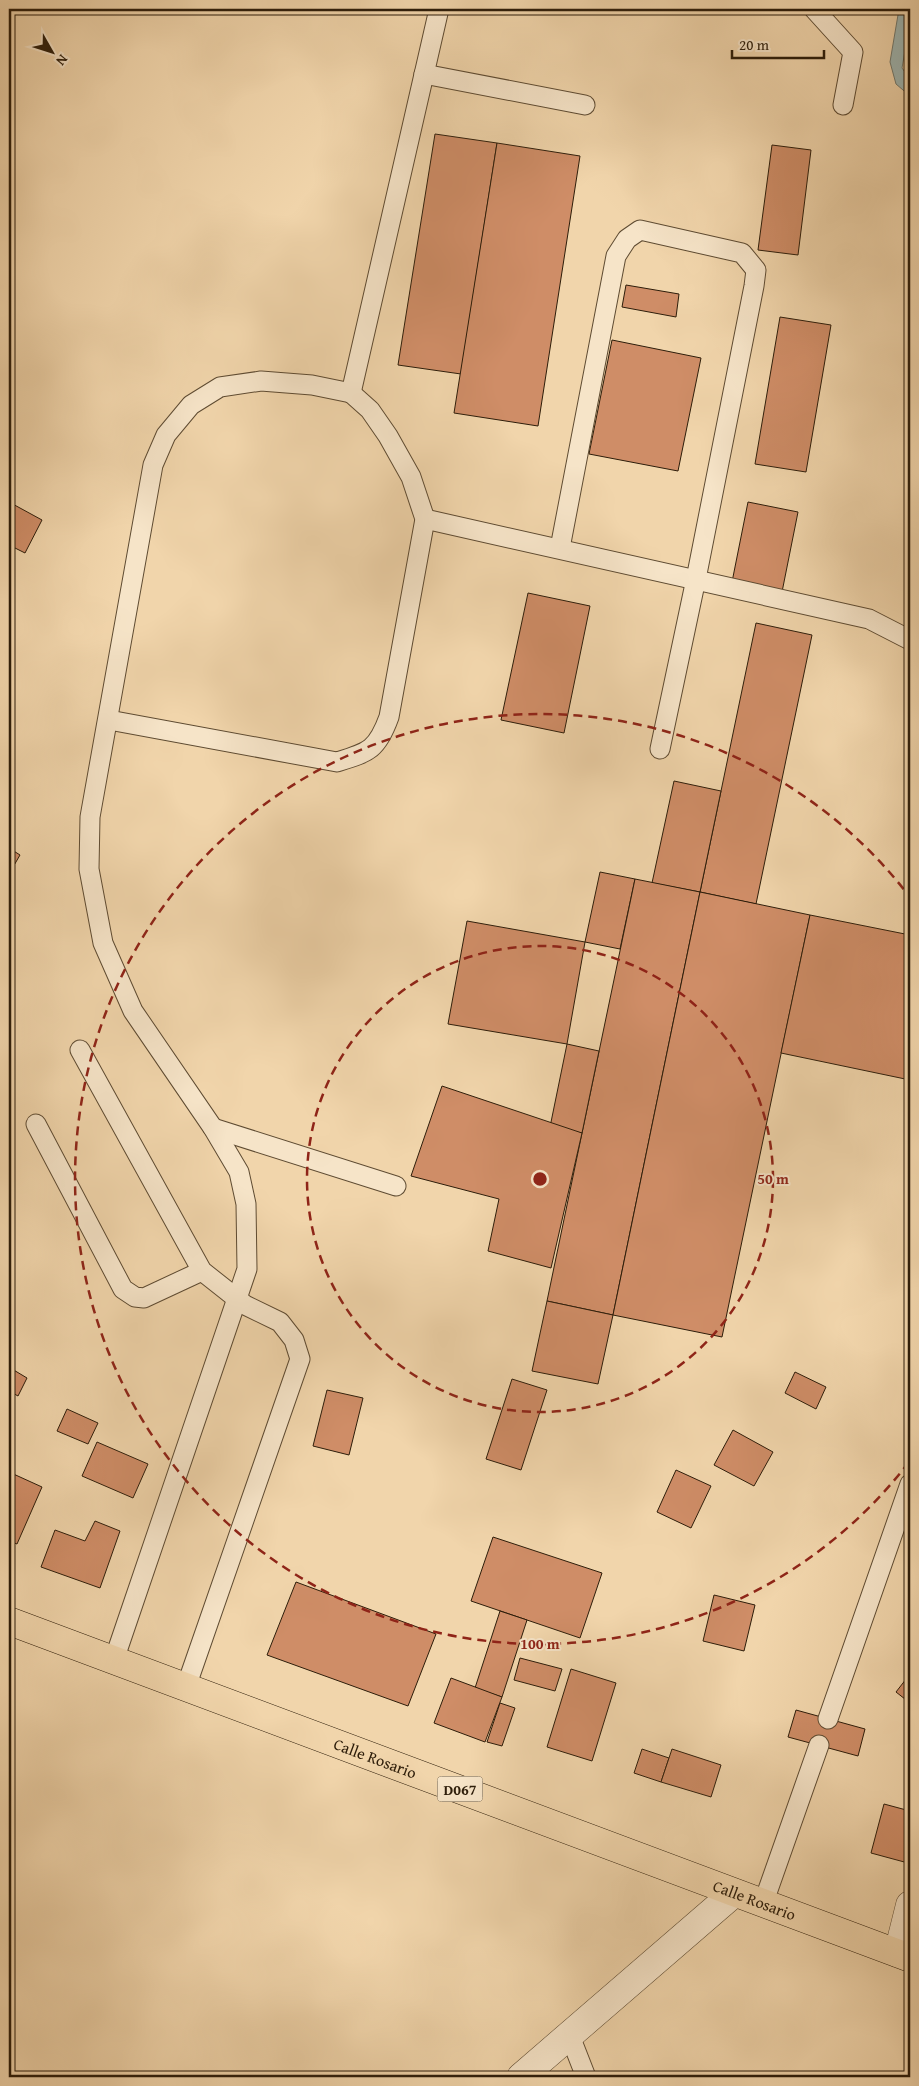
<svg xmlns="http://www.w3.org/2000/svg" width="919" height="2086" viewBox="0 0 919 2086" font-family="'Gentium Book Plus',serif">
<style>
.water{fill:#9eb6b2;stroke:#71796f}
.building{fill:#cf8d67;stroke:#2d1d0a}
.lines{fill:none;stroke-linecap:round;stroke-linejoin:round}
.lane-casing{stroke:#5e4b32;stroke-width:21}
.street-casing{stroke:#5e4b32;stroke-width:29}
.primary-casing{stroke:#2d1d0a;stroke-width:29}
.lane{stroke:#f6e4c8;stroke-width:19}
.street{stroke:#f6e4c8;stroke-width:28}
.primary{stroke:#f1d5ab;stroke-width:28}
.ring{fill:none;stroke:#8f2418;stroke-width:2.5;stroke-dasharray:9 6}
.labels{text-anchor:middle;dominant-baseline:central;stroke-width:4;stroke-linejoin:round;paint-order:stroke}
.shield{fill:#f6e4c8;stroke:#695943;stroke-width:1}
.shield-label{font-size:15px;font-weight:bold;fill:#2d1d0a}
.street-label{font-size:16px;fill:#2d1d0a;stroke:#f6e4c8}
.centre{fill:#8f2418;stroke:#f6e4c8;stroke-width:2.5}
.ring-label{font-size:15px;text-anchor:middle;font-weight:bold;fill:#8f2418;stroke:#f6e4c8;stroke-width:4;stroke-linejoin:round;paint-order:stroke}
</style>
<rect width="100%" height="100%" fill="#f1d5ab"/>
<filter id="stains"><feTurbulence type="fractalNoise" baseFrequency=".004" numOctaves="4"/><feColorMatrix values="0 0 0 0 .2 0 0 0 0 .09 0 0 0 0 .02 0 0 0 .5 -.17"/></filter>
<radialGradient id="worn" r=".72"><stop offset=".6" stop-color="#630" stop-opacity="0"/><stop offset="1" stop-color="#630" stop-opacity=".3"/></radialGradient>
<path class="water" d="M 899,9 L 910,9 L 910,22 L 902,68 L 910,79 L 910,96 L 896,84 L 890,62 Z"/>
<g class="building">
<path d="M 435,134 L 497,143 L 461,374 L 398,365 Z"/>
<path d="M 497,143 L 580,156 L 538,426 L 454,413 Z"/>
<path d="M 772,145 L 811,150 L 798,255 L 758,250 Z"/>
<path d="M 626,285 L 679,294 L 676,317 L 622,307 Z"/>
<path d="M 780,317 L 831,325 L 806,472 L 755,464 Z"/>
<path d="M 612,340 L 701,358 L 678,471 L 589,454 Z"/>
<path d="M 9,502 L 42,520 L 25,553 L 9,545 Z"/>
<path d="M 748,502 L 798,512 L 782,592 L 732,582 Z"/>
<path d="M 528,593 L 590,606 L 564,733 L 501,720 Z"/>
<path d="M 756,623 L 812,635 L 756,904 L 700,892 Z"/>
<path d="M 674,781 L 721,791 L 700,892 L 652,883 Z"/>
<path d="M 9,848 L 20,855 L 9,874 Z"/>
<path d="M 600,872 L 635,879 L 620,949 L 585,942 Z"/>
<path d="M 635,879 L 700,892 L 613,1315 L 547,1301 Z"/>
<path d="M 700,892 L 810,915 L 722,1337 L 613,1315 Z"/>
<path d="M 810,915 L 910,935 L 910,1080 L 781,1053 Z"/>
<path d="M 467,921 L 585,942 L 567,1044 L 448,1024 Z"/>
<path d="M 567,1044 L 599,1051 L 582,1133 L 550,1127 Z"/>
<path d="M 442,1086 L 582,1133 L 551,1268 L 488,1251 L 499,1199 L 411,1176 Z"/>
<path d="M 547,1301 L 613,1315 L 598,1384 L 532,1371 Z"/>
<path d="M 12,1369 L 27,1378 L 18,1396 L 9,1391 L 9,1375 Z"/>
<path d="M 795,1372 L 826,1387 L 816,1409 L 785,1393 Z"/>
<path d="M 512,1379 L 547,1390 L 521,1470 L 486,1459 Z"/>
<path d="M 327,1390 L 363,1398 L 349,1455 L 313,1446 Z"/>
<path d="M 67,1409 L 98,1423 L 88,1444 L 57,1431 Z"/>
<path d="M 733,1430 L 773,1452 L 754,1486 L 714,1465 Z"/>
<path d="M 97,1442 L 148,1464 L 133,1498 L 82,1476 Z"/>
<path d="M 676,1470 L 711,1486 L 691,1528 L 657,1512 Z"/>
<path d="M 9,1472 L 42,1487 L 17,1544 L 9,1541 Z"/>
<path d="M 95,1521 L 120,1531 L 100,1588 L 41,1567 L 55,1530 L 85,1541 Z"/>
<path d="M 493,1537 L 602,1573 L 580,1638 L 471,1601 Z"/>
<path d="M 296,1582 L 436,1634 L 408,1706 L 267,1655 Z"/>
<path d="M 714,1595 L 755,1605 L 744,1651 L 703,1641 Z"/>
<path d="M 500,1611 L 527,1620 L 502,1697 L 475,1688 Z"/>
<path d="M 520,1658 L 562,1669 L 555,1691 L 514,1680 Z"/>
<path d="M 571,1669 L 616,1683 L 592,1761 L 547,1747 Z"/>
<path d="M 910,1674 L 910,1703 L 896,1692 Z"/>
<path d="M 451,1678 L 502,1697 L 485,1742 L 434,1723 Z"/>
<path d="M 500,1703 L 515,1708 L 502,1746 L 487,1742 Z"/>
<path d="M 796,1710 L 865,1729 L 858,1756 L 788,1737 Z"/>
<path d="M 642,1749 L 669,1758 L 661,1782 L 634,1773 Z"/>
<path d="M 672,1749 L 721,1765 L 711,1797 L 661,1782 Z"/>
<path d="M 884,1804 L 910,1811 L 910,1854 L 908,1863 L 871,1853 Z"/>
</g>
<g class="lines">
<defs>
<g id="lane">
<path d="M 814,9 L 853,52 L 843,105"/>
<path d="M 424,74 L 585,105"/>
<path d="M 425,519 L 869,619 L 910,640"/>
<path d="M 560,548 L 616,256 L 627,239 L 640,230 L 742,253 L 756,270 L 754,286 L 696,579 L 660,749"/>
<path d="M 109,720 L 337,762 C 369,752 377,750 389,717 L 425,519 L 411,477 L 388,436 L 370,410 L 351,393"/>
<path d="M 80,1050 L 202,1271 L 245,1305 L 280,1322 L 294,1340 L 300,1359 L 186,1687"/>
<path d="M 36,1124 L 123,1289 L 135,1297 L 144,1298 L 202,1271"/>
<path d="M 213,1128 L 396,1186"/>
<path d="M 114,1660 L 247,1269 L 246,1204 L 239,1172 L 213,1128 L 133,1011 L 103,943 L 89,869 L 90,817 L 153,465 L 166,435 L 191,405 L 220,387 L 261,381 L 312,385 L 351,393 L 439,9"/>
<path d="M 828,1719 L 910,1484"/>
<path d="M 763,1904 L 819,1745"/>
<path d="M 570,2036 L 586,2077"/>
</g>
<g id="street">
<path d="M 898,1953 L 910,1905"/>
<path d="M 521,2077 L 734,1893"/>
</g>
<g id="primary">
<path id="s1" d="M 9,1621 L 910,1958"/>
</g>
</defs>
<use href="#lane" class="lane-casing"/>
<use href="#street" class="street-casing"/>
<use href="#primary" class="primary-casing"/>
<use href="#lane" class="lane"/>
<use href="#street" class="street"/>
<use href="#primary" class="primary"/>
</g>
<g class="ring">
<circle cx="540" cy="1179" r="233"/>
<path d="M909 1462A465 465 0 1 1 909 896"/>
</g>
<g class="labels">
<rect class="shield" x="437.5" y="1776.5" width="45" height="25" rx="4"/>
<g class="shield-label">
<text x="460" y="1789">D067</text>
</g>
<g class="street-label">
<text stroke="none"><textPath href="#s1" startOffset="391">Calle Rosario</textPath></text>
<text stroke="none"><textPath href="#s1" startOffset="796">Calle Rosario</textPath></text>
</g>
</g>
<circle cx="540" cy="1179" r="8" class="centre"/>
<g class="ring-label">
<text x="773" y="1184">50 m</text>
<text x="540" y="1649">100 m</text>
</g>
<rect width="919" height="2086" fill="none" stroke="#f1d5ab" stroke-width="30"/>
<rect x="10" y="10" width="899" height="2066" fill="none" stroke="#2d1d0a" stroke-width="2.5"/>
<rect x="15" y="15" width="889" height="2056" fill="none" stroke="#2d1d0a"/>
<g transform="translate(52 52) rotate(129)" stroke="#f6e4c8" stroke-width="4" paint-order="stroke">
<path d="M0-4L9 19L0 12L-9 19Z" fill="#2d1d0a"/>
<text y="-8" font-size="14" font-weight="bold" text-anchor="middle" fill="#2d1d0a">N</text>
</g>
<path d="M732 50v8h92v-8" fill="none" stroke="#2d1d0a" stroke-width="2.5"/>
<text x="739" y="50" font-size="15" fill="#2d1d0a" stroke="#f6e4c8" stroke-width="4" paint-order="stroke">20 m</text>
<rect width="100%" height="100%" filter="url(#stains)"/>
<rect width="100%" height="100%" fill="url(#worn)"/>
</svg>
